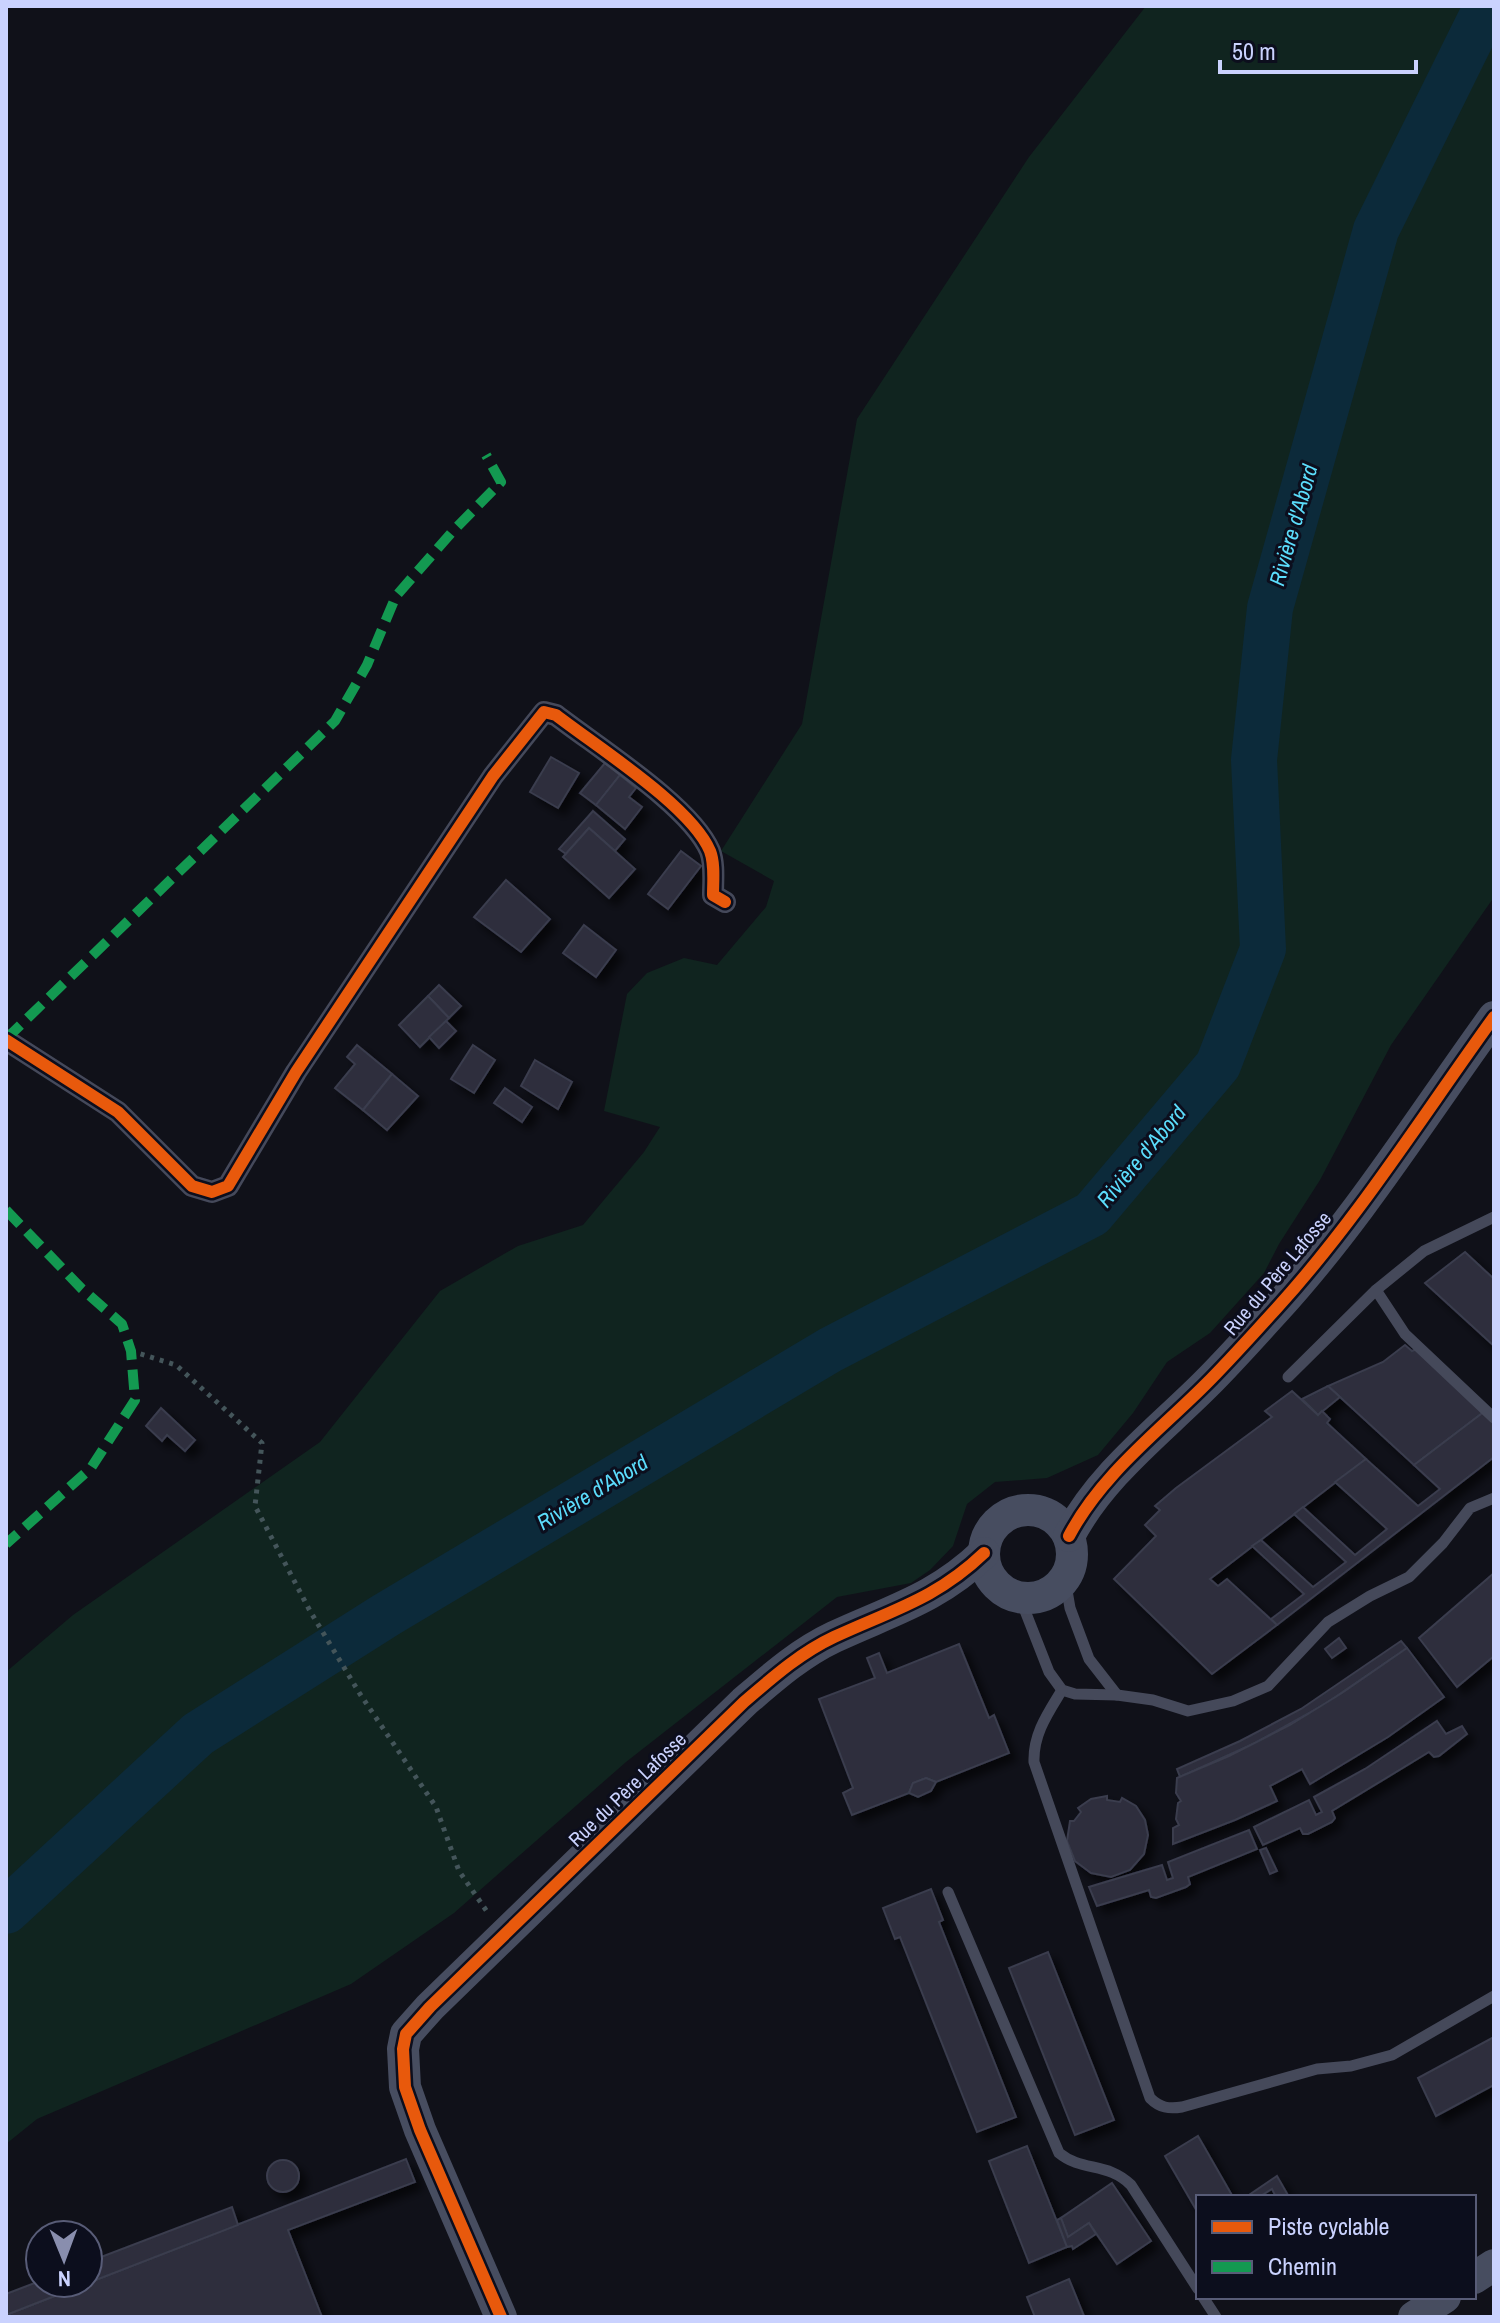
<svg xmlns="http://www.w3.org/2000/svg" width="1500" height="2323" viewBox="0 0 1500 2323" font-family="'Archivo Narrow',sans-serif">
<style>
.green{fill:#10241f}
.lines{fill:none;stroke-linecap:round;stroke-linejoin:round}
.river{stroke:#0c2a3a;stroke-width:46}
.building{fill:#2d2f3c;stroke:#3a3c4e;stroke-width:2;filter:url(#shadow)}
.path{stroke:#44555a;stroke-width:5;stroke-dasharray:4 6;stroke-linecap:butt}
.lane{stroke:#45495a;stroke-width:11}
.street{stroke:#45495a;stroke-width:22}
.secondary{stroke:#474d60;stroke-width:32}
.quiet{stroke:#139951;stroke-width:10;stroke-dasharray:20 10;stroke-linecap:butt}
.cycleway-casing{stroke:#0c0e1d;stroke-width:17}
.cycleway{stroke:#e8590c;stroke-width:12}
.labels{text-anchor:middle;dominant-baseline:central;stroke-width:6;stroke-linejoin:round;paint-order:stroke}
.street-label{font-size:20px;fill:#cad2fe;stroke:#0c0e1d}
.water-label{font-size:22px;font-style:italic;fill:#5bdcfb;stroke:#0c0e1d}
</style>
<defs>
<filter id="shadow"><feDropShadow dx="7" dy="7" stdDeviation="4" flood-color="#0009"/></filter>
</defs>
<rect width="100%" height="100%" fill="#101119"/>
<path class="green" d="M 1146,6 L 1494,6 L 1494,897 L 1391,1045 L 1320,1180 L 1279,1244 L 1264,1273 L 1210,1333 L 1167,1362 L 1133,1413 L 1098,1455 L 1047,1478 L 995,1482 L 967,1504 L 953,1546 L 930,1570 L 911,1583 L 837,1597 L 626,1762 L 454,1913 L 351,1984 L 37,2119 L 6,2144 L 6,1672 L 73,1615 L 320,1442 L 440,1291 L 518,1246 L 583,1225 L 644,1152 L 660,1127 L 604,1111 L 627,994 L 647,973 L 684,958 L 717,965 L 766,907 L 774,881 L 721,851 L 802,724 L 857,419 L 1029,157 Z"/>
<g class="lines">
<path class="river" d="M 6,1911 L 198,1734 L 386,1615 L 830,1350 L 1092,1214 L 1218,1065 L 1263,949 L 1254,760 L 1270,608 L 1376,230 L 1487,6"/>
</g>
<g class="building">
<path d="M 551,757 L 579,773 L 558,808 L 530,792 Z"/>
<path d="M 605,763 L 620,775 L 596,805 L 580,793 Z"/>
<path d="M 620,775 L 636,788 L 629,797 L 642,807 L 625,829 L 596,805 Z"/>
<path d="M 593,811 L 625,839 L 615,851 L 589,828 L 566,854 L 559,849 Z"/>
<path d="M 589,828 L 635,869 L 609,898 L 563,857 Z"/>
<path d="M 681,851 L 701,866 L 668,909 L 648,894 Z"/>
<path d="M 506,880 L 550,919 L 521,952 L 474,917 Z"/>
<path d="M 584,925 L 616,950 L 596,977 L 563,953 Z"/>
<path d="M 439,985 L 461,1006 L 449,1018 L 428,996 Z"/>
<path d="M 428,996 L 449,1018 L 420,1047 L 399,1025 Z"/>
<path d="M 446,1021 L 456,1031 L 439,1048 L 429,1037 Z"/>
<path d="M 357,1045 L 392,1074 L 363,1110 L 335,1088 L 355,1064 L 347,1057 Z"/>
<path d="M 473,1045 L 495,1060 L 474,1093 L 451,1079 Z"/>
<path d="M 535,1060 L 572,1082 L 558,1109 L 521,1086 Z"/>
<path d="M 392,1074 L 418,1096 L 387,1130 L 363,1110 Z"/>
<path d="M 505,1088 L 532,1107 L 522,1122 L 494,1103 Z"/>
<path d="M 1465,1252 L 1494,1279 L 1494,1346 L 1425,1283 Z"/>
<path d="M 1405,1345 L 1412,1351 L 1417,1349 L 1485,1411 L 1414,1465 L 1328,1386 L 1383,1362 Z"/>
<path d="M 1328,1386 L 1340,1397 L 1318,1415 L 1302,1399 Z"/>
<path d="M 1292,1391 L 1318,1415 L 1322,1411 L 1330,1419 L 1327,1423 L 1366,1459 L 1210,1579 L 1218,1586 L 1227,1579 L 1277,1625 L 1212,1674 L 1114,1579 L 1156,1536 L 1145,1525 L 1160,1510 L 1155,1506 L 1176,1488 L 1272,1417 L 1265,1411 Z"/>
<path d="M 161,1408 L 195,1440 L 185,1451 L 167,1435 L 162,1441 L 146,1426 Z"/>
<path d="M 1485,1411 L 1494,1419 L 1494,1457 L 1277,1625 L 1271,1619 L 1304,1594 L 1252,1546 L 1261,1540 L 1313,1587 L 1346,1562 L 1294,1514 L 1303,1507 L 1355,1555 L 1387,1529 L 1335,1482 L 1366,1459 L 1418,1506 L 1440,1489 L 1414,1465 Z"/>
<path d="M 1494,1573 L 1494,1656 L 1457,1687 L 1419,1638 Z"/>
<path d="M 1339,1638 L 1346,1648 L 1332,1658 L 1325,1649 Z"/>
<path d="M 1401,1641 L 1407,1648 L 1325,1704 L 1253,1744 L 1180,1777 L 1177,1769 L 1240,1741 L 1301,1709 Z"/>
<path d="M 959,1644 L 989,1718 L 994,1715 L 1009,1753 L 936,1782 L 926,1778 L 913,1783 L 909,1793 L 852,1815 L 843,1793 L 853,1788 L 819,1699 L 875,1678 L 867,1658 L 879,1653 L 887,1673 Z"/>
<path d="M 1407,1648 L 1444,1697 L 1388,1737 L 1310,1784 L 1302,1769 L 1270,1786 L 1277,1801 L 1235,1820 L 1173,1844 L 1173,1828 L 1179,1825 L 1176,1819 L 1178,1803 L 1181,1801 L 1176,1793 L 1177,1778 L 1229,1756 L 1290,1725 L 1342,1693 Z"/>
<path d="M 1437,1721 L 1446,1734 L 1462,1726 L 1467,1734 L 1439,1756 L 1434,1757 L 1429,1752 L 1332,1811 L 1335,1818 L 1332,1822 L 1308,1834 L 1303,1834 L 1300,1828 L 1263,1845 L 1254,1827 L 1309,1800 L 1316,1815 L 1322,1812 L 1314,1797 L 1365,1769 Z"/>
<path d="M 926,1778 L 936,1782 L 931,1791 L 918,1797 L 909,1793 L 913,1783 Z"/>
<path d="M 1107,1796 L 1107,1800 L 1120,1802 L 1122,1798 L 1136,1806 L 1145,1820 L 1148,1835 L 1144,1854 L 1130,1870 L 1111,1877 L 1091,1873 L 1075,1861 L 1067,1841 L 1070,1821 L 1074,1821 L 1081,1812 L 1078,1808 L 1091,1799 Z"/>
<path d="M 1249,1830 L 1257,1849 L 1188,1877 L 1190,1884 L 1186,1887 L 1156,1898 L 1151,1897 L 1149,1890 L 1097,1906 L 1089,1887 L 1162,1865 L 1167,1880 L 1173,1878 L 1168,1862 Z"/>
<path d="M 1266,1848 L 1277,1871 L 1270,1874 L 1260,1850 Z"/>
<path d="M 931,1889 L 943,1920 L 939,1922 L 1016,2117 L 977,2132 L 900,1937 L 895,1939 L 883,1908 Z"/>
<path d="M 1048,1952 L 1114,2120 L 1075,2135 L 1009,1968 Z"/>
<path d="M 1494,2037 L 1494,2085 L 1436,2116 L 1418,2078 Z"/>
<path d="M 1198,2136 L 1233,2197 L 1198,2197 L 1198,2213 L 1165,2156 Z"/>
<path d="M 1027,2146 L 1067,2247 L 1029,2263 L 989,2161 Z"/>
<path d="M 406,2159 L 415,2182 L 288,2230 L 322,2317 L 6,2317 L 6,2315 Z"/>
<circle cx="283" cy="2176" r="16"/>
<path d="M 1277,2176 L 1289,2197 L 1276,2197 L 1272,2189 L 1259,2197 L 1246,2197 Z"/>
<path d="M 1112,2183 L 1151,2241 L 1117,2264 L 1089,2223 L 1068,2237 L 1061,2218 Z"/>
<path d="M 232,2207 L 238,2225 L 88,2283 L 88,2262 Z"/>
<path d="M 1061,2218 L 1068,2237 L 1089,2223 L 1096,2234 L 1073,2249 L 1072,2246 L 1067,2247 L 1057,2220 Z"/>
<path d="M 1069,2279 L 1084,2316 L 1035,2317 L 1027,2297 Z"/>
<path d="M 40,2281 L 40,2283 L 88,2283 L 6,2315 L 6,2294 Z"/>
</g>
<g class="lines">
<path class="path" d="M 131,1351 L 176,1365 L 262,1443 L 255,1506 L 310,1611 L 360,1694 L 436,1807 L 459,1871 L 488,1913"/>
<g class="lane">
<path d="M 1376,1290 L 1405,1334 L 1494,1418"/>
<path d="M 1288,1377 L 1376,1290 L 1424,1251 L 1494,1217"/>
<path d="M 1065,1579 L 1070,1608 L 1089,1659 L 1117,1695"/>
<path d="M 1020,1598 L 1049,1672 L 1062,1690 L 1075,1694 L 1117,1695 L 1153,1700 L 1188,1711 L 1233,1701 L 1268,1686 L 1328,1622 L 1370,1596 L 1409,1577 L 1443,1543 L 1470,1508 L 1494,1498"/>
<path d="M 1062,1690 C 1048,1713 1033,1734 1034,1762 L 1150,2098 C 1160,2108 1169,2109 1182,2107 L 1317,2069 L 1351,2066 L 1392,2055 L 1494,1996"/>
<path d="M 948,1892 L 1059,2153 C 1082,2172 1108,2162 1131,2185 L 1198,2289"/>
<path d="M 1203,2297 L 1216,2317"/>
</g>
<path class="street" d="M 6,1040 L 118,1112 L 192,1186 L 212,1192 L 228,1186 L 296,1072 L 493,776 L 544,712 L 556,715 C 597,747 691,806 710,851 C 715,864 713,881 713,895 L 725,902"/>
<g class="secondary">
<circle cx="1028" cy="1554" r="44"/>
<path d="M 1069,1536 C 1101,1475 1158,1432 1206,1384 C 1230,1360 1253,1334 1276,1309 C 1358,1219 1423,1115 1494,1017"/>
<path d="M 1474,2278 L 1494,2265"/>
<path d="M 501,2317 L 420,2130 L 405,2087 L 403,2049 L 406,2034 L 430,2007 L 744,1702 C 772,1678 800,1653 834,1637 C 892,1610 936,1599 984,1553"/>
<path d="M 1414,2317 L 1445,2297"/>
</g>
<g class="quiet">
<path d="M 6,1039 L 335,721 L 367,665 L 396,596 L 453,531 L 501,482 L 486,455"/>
<path d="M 6,1210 L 82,1289 L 122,1324 L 131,1351 L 135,1400 L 91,1468 L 6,1544"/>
</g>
<defs>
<g id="cycleway">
<path d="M 6,1040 L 118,1112 L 192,1186 L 212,1192 L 228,1186 L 296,1072 L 493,776 L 544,712 L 556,715 C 597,747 691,806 710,851 C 715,864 713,881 713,895 L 725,902"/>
<path d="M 1069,1536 C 1101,1475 1158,1432 1206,1384 C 1230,1360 1253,1334 1276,1309 C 1358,1219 1423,1115 1494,1017"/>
<path d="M 501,2317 L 420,2130 L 405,2087 L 403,2049 L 406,2034 L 430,2007 L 744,1702 C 772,1678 800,1653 834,1637 C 892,1610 936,1599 984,1553"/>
</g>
</defs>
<use href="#cycleway" class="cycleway-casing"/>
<use href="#cycleway" class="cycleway"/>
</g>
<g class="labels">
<g class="street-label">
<text transform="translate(1277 1273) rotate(-50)">Rue du Père Lafosse</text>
<text transform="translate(627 1789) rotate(-44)">Rue du Père Lafosse</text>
</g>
<g class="water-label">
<text transform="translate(1293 525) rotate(-74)">Rivière d'Abord</text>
<text transform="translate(1141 1156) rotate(-50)">Rivière d'Abord</text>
<text transform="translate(592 1492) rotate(-31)">Rivière d'Abord</text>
</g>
</g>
<rect width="1500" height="2323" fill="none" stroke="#cad2fe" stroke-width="16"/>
<rect x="1196" y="2195" width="280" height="104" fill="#0c0e1d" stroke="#585c77" stroke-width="2"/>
<rect x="1212" y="2221" width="40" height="12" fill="#e8590c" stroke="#585c77" stroke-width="2"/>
<text x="1268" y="2235" font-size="24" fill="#cad2fe">Piste cyclable</text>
<rect x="1212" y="2261" width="40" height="12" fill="#139951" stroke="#585c77" stroke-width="2"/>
<text x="1268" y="2275" font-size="24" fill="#cad2fe">Chemin</text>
<g transform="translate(64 2259) rotate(179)"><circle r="38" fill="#0c0e1d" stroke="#585c77" stroke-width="2"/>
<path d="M0-6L14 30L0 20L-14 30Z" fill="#898eae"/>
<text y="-12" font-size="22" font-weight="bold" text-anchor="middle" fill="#cad2fe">N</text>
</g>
<path d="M1220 60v12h196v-12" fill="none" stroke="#cad2fe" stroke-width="4"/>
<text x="1232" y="60" font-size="24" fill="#cad2fe" stroke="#0c0e1d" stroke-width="6" paint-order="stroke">50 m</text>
</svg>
